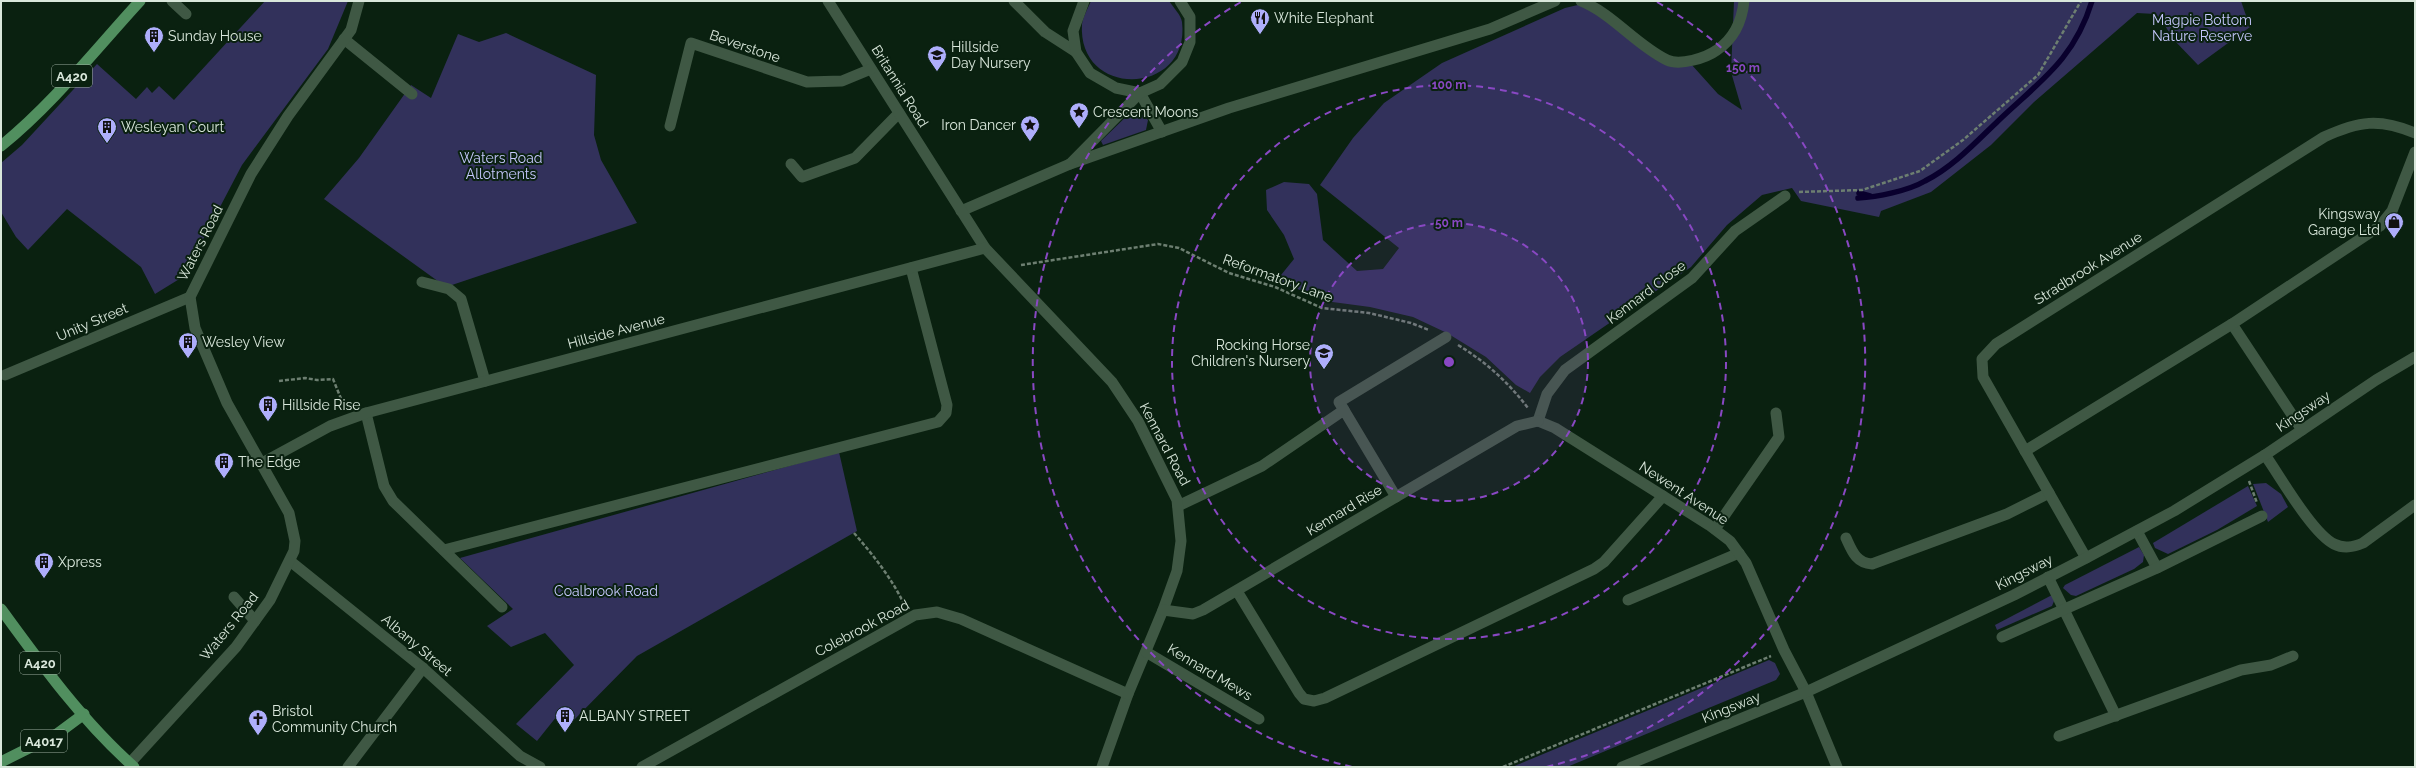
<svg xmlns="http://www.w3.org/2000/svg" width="2416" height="768" viewBox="0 0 2416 768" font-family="Raleway,sans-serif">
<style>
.green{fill:#32315b}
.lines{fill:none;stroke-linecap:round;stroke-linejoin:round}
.stream{stroke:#09002d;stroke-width:5.5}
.path{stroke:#6d7f71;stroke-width:2.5;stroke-dasharray:4 2;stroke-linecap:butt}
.service{stroke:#3f5844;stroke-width:11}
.minor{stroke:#3f5844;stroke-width:11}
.tertiary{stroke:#3f5844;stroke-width:11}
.primary{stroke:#518f5f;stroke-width:11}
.ring{fill:none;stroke:#8948c3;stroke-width:2;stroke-dasharray:7 5}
.labels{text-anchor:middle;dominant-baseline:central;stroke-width:4;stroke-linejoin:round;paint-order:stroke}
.shield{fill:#0a2110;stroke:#9bac9e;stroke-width:1}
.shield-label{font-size:13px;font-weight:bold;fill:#d9e7db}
.poi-label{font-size:14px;fill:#d9e7db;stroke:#0a2110;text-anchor:start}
.park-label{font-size:14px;fill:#c6c8fd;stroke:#0a2110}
.street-label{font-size:14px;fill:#d9e7db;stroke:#0a2110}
.centre{fill:#8948c3;stroke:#0a2110;stroke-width:2}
.ring-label{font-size:12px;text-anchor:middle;font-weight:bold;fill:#8948c3;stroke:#0a2110;stroke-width:4;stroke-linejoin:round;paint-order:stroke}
</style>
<rect width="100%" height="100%" fill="#0a2110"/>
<g class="green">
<path d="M 265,1 L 348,1 L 328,49 L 242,165 L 187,270 L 181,278 L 155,294 L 141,267 L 67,209 L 28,250 L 16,237 L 1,212 L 1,163 L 22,145 L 97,64 L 136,99 L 147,87 L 152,93 L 159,86 L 174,100 Z"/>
<path d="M 1091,1 L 1169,1 C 1173,7 1181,15 1182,22 C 1191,96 1077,100 1082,24 C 1083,17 1088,8 1091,1 Z"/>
<path d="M 1734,1 L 2241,1 L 2250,27 L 2198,65 L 2174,40 L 2162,21 L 2155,14 L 2137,13 L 2034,102 L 1991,145 L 1931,192 L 1881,211 L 1879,217 L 1801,201 L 1792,188 L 1762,195 L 1727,225 L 1691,267 L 1560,357 L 1540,377 L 1530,393 L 1516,385 L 1486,357 L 1447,333 L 1413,317 L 1370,307 L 1325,301 L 1277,280 L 1294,259 L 1284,235 L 1267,210 L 1266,190 L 1284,182 L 1309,184 L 1317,194 L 1323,240 L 1357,271 L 1383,269 L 1399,248 L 1320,185 L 1353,138 L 1384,103 L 1442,63 L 1565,8 L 1582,4 L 1669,65 L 1691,64 L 1718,94 L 1742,110 L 1731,72 Z"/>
<path d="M 506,33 L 596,75 L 594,135 L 601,160 L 637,223 L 446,287 L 324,199 L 359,158 L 411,85 L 431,98 L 458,34 L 479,42 Z"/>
<path d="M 1135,108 L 1148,120 L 1146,130 L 1103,145 L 1101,141 Z"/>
<path d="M 839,452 L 857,531 L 637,656 L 572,722 L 561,711 L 537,741 L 516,724 L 574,665 L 545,633 L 511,647 L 487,626 L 513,609 L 460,558 Z"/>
<path d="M 2266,483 L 2281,494 L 2288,507 L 2268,522 L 2253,484 Z"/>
<path d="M 2248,486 L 2257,506 L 2217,530 L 2168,554 L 2155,548 L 2153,543 Z"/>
<path d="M 2139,547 L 2144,555 L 2143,562 L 2134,569 L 2076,596 L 2071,595 L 2063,588 L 2065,585 Z"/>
<path d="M 2052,595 L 2054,601 L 2052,606 L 1997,630 L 1995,625 Z"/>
<path d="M 1769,660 L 1775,663 L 1780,674 L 1776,680 L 1567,767 L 1512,767 Z"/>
</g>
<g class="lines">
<g class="stream">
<path d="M 1859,193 L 1870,196"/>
<path d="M 1858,198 C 1877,197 1908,191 1925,181 C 1953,167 1976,142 1998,121 C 2040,81 2074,60 2092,1"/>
</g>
<g class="path">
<path d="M 1799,192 L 1862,190 L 1920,171 L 1963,140 L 2038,75 L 2081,1"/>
<path d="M 1021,265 L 1158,244 L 1179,248 L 1229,273 L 1275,287 L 1322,308 L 1369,313 L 1411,323 L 1429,330"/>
<path d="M 1458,345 C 1486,362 1508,382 1528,408"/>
<path d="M 279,381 L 305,378 L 317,380 L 333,379 L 344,406"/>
<path d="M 2249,481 L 2257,503"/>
<path d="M 854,533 C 873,555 891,577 904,604"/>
<path d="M 1503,767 L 1771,656"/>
</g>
<g class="service">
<path d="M 172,1 L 186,14"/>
<path d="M 1014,1 L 1045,32 L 1076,52"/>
<path d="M 1084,1 L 1073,31 L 1076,52 L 1090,73 L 1116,88 L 1140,93"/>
<path d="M 1581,1 C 1613,14 1636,45 1667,60 C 1680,66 1706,58 1717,50 C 1735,38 1742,21 1744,1"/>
<path d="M 344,39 L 412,94"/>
<path d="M 1140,93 L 1162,132"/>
<path d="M 791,164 L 802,177 L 855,158 L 899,113"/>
<path d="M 1070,164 L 1229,108 L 1490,29 L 1555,1"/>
<path d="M 961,211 L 1070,164 L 1140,93 L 1160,84 L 1182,62 L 1190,42 L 1190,17 L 1180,1"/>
<path d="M 422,282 L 449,289 L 461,299 L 485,381"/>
<path d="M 2232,324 L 2302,430"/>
<path d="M 1344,410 L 1339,402 L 1446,337"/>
<path d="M 366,413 L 384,486 L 393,501 L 502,607"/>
<path d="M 2025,451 L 2232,324 L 2380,226 L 2392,211 L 2415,152"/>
<path d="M 1178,506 L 1262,466 L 1344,410 L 1396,497"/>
<path d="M 1715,529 L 1779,437 L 1776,413"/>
<path d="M 2137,531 L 2157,568"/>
<path d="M 1846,538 C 1852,551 1856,563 1872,564 L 2007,514 L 2049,493"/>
<path d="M 444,550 L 938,422 L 946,413 L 947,405 L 911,268"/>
<path d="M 2048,577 L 2116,716"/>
<path d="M 1237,591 L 1299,693 L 1304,699 L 1314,701 L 1325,698 L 1594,569 L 1604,562 L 1663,496"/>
<path d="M 234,597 L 255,621"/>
<path d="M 1628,600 L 1739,553"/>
<path d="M 2002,637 L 2157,568 L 2262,516"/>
<path d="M 2059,736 L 2241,670 L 2271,665 L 2293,656"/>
</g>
<g class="minor">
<path d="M 828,1 L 985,248 L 1112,382 L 1138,421 L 1177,500 L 1181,541 L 1177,571 L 1163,610 L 1128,694 L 1102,767"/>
<path d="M 670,126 L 691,43 L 807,82 L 842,81 L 871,69"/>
<path d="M 5,375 L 190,297"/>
<path d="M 1538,421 L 1555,428 L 1709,525 L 1730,541 L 1746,563 L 1784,650 L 1806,692"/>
<path d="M 1538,421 L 1547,394 L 1565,370 L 1692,278 L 1735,231 L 1785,196"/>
<path d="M 2265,455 C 2280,476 2312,533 2334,544 C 2344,549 2353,547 2363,543 L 2415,505"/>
<path d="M 262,463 L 330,426 L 366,413 L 985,248"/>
<path d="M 2086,558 L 1983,377 L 1982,359 L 1996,344 L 2324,137 C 2359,121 2379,118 2415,133"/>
<path d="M 290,561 L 423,668 L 520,756 L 540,767"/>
<path d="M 1163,610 L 1193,614 L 1203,610 L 1517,426 L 1538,421"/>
<path d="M 1146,652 L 1259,719"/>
<path d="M 130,763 L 236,647 L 270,600 L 294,551 L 295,541 L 289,513 L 227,403 L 195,328 L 190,297 L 251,174 L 288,116 L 351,30 L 359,1"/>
<path d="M 348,767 L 423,668"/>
<path d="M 642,767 L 915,615 L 937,612 L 961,619 L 1128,694"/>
</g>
<g class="tertiary">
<path d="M 1806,692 L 1837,767"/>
<path d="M 1622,767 L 1806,692 L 2014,595 L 2086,558 L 2174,511 L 2265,455 L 2376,380 L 2415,357"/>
</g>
<g class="primary">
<path d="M 1,146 C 53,104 95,50 140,1"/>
<path d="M 1,609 C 41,664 83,722 134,767"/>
<path d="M 1,762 L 57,734 L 84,714"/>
</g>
</g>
<circle cx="1449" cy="362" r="139" fill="#8948c3" fill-opacity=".12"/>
<g class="ring">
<circle cx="1449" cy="362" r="139"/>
<circle cx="1449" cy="362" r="277"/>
<path d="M1352 767A416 416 0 0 1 1241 2M1657 2A416 416 0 0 1 1546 767"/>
</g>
<defs>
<symbol id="restaurant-pin" viewBox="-11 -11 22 30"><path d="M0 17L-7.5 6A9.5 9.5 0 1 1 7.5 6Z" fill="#aeaefb" stroke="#0a2110"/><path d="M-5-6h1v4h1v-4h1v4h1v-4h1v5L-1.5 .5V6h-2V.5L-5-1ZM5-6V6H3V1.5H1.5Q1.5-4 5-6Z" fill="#111"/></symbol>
<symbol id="building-pin" viewBox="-11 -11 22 30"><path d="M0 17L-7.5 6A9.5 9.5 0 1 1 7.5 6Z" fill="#aeaefb" stroke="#0a2110"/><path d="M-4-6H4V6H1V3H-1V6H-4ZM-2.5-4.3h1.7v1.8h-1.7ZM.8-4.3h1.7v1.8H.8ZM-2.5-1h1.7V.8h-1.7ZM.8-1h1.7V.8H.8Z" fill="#111"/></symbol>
<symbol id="school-pin" viewBox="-11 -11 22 30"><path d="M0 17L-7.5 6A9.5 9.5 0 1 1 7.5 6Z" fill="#aeaefb" stroke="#0a2110"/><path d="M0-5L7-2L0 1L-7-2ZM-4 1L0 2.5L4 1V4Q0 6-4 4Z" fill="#111"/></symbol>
<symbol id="sight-pin" viewBox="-11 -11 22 30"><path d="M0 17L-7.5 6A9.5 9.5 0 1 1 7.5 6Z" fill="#aeaefb" stroke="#0a2110"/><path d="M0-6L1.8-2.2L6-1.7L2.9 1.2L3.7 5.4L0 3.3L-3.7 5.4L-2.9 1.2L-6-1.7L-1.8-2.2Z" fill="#111"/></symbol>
<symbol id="shop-pin" viewBox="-11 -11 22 30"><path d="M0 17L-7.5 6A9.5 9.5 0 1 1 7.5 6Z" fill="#aeaefb" stroke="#0a2110"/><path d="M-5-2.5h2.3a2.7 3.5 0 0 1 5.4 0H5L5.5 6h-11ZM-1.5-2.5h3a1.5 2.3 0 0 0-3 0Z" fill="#111"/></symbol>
<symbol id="church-pin" viewBox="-11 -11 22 30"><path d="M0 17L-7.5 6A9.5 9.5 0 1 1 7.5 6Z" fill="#aeaefb" stroke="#0a2110"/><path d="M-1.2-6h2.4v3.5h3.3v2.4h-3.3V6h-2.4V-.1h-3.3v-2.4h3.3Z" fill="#111"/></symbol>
</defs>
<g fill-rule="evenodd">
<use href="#restaurant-pin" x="1249" y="7" width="22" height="30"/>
<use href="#building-pin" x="143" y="25" width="22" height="30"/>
<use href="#school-pin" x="926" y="44" width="22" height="30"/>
<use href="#sight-pin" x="1068" y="101" width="22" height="30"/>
<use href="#sight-pin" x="1019" y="114" width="22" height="30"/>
<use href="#building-pin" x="96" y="116" width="22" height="30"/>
<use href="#shop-pin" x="2383" y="211" width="22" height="30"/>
<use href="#building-pin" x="177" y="331" width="22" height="30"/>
<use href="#school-pin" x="1313" y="342" width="22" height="30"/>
<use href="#building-pin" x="257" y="394" width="22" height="30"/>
<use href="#building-pin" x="213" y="451" width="22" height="30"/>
<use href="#building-pin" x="33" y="551" width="22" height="30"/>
<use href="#building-pin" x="554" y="705" width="22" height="30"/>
<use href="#church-pin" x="247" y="708" width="22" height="30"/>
</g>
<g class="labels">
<g class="shield">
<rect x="52" y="65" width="40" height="22" rx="3"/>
<rect x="20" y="652" width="40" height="22" rx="3"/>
<rect x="21" y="730" width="46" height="22" rx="3"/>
</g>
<g class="shield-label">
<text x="72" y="76">A420</text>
<text x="40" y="663">A420</text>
<text x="44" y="741">A4017</text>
</g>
<g class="poi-label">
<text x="1274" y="18">White Elephant</text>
<text x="168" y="36">Sunday House</text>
<text x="951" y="47">Hillside<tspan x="951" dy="16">Day Nursery</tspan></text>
<text x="1093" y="112">Crescent Moons</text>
<text x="1016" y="125" text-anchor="end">Iron Dancer</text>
<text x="121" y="127">Wesleyan Court</text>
<text x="2380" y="214" text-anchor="end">Kingsway<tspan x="2380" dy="16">Garage Ltd</tspan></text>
<text x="202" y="342">Wesley View</text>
<text x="1310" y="345" text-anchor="end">Rocking Horse<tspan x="1310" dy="16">Children's Nursery</tspan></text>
<text x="282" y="405">Hillside Rise</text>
<text x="238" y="462">The Edge</text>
<text x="58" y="562">Xpress</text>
<text x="272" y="711">Bristol<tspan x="272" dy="16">Community Church</tspan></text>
<text x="579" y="716">ALBANY STREET</text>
</g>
<g class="park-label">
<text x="2202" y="20">Magpie Bottom<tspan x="2202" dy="16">Nature Reserve</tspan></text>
<text x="501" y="158">Waters Road<tspan x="501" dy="16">Allotments</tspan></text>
<text x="606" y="591">Coalbrook Road</text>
</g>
<g class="street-label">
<text transform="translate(745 46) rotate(19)">Beverstone</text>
<text transform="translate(900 86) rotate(58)">Britannia Road</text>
<text transform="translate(200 243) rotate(-63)">Waters Road</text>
<text transform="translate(2088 268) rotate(-32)">Stradbrook Avenue</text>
<text transform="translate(1278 278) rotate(20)">Reformatory Lane</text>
<text transform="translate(1646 292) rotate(-37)">Kennard Close</text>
<text transform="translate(92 322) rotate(-23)">Unity Street</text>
<text transform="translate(616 331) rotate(-15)">Hillside Avenue</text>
<text transform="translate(2303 411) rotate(-34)">Kingsway</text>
<text transform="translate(1165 444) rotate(62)">Kennard Road</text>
<text transform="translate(1684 493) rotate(33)">Newent Avenue</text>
<text transform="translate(1344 510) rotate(-31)">Kennard Rise</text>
<text transform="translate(2024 572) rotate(-27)">Kingsway</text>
<text transform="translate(229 626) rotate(-51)">Waters Road</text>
<text transform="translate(862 628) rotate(-28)">Colebrook Road</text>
<text transform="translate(417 645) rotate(40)">Albany Street</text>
<text transform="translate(1210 672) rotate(31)">Kennard Mews</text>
<text transform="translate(1731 707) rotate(-22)">Kingsway</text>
</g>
</g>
<circle cx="1449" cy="362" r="6" class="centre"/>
<g class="ring-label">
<text x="1743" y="72">150 m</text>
<text x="1449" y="89">100 m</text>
<text x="1449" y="227">50 m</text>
</g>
<rect width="2416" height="768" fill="none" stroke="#d9e7db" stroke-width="4"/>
</svg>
